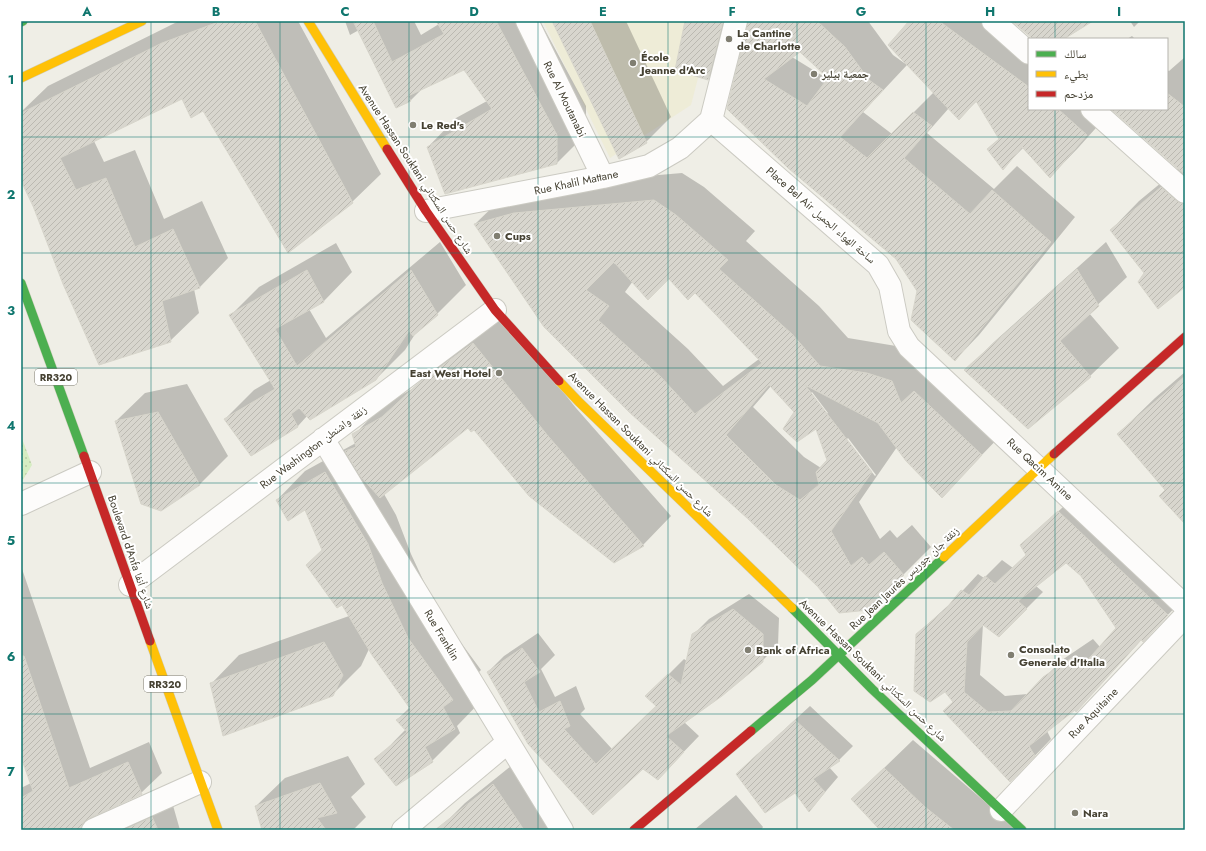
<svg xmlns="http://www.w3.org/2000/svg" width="1206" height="851" font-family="Jost,'Noto Naskh Arabic',sans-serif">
<defs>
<pattern id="grass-dots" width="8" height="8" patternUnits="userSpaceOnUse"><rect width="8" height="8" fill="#d6edc2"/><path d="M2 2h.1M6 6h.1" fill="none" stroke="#b9cca7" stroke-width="1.8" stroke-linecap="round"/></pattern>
<pattern id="building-hatch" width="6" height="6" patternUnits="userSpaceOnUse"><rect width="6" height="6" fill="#d8d6ce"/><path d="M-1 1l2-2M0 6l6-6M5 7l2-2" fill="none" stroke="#bbb9b1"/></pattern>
</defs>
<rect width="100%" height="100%" fill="#efeee6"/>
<path fill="#eeecd7" d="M543,21H713L691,105L610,158Z"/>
<path fill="url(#grass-dots)" d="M21,436L32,465L21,483Z"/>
<path fill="#0003" fill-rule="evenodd" d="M179,21H298L381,174L352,202L182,97L94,141L104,162L135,150L164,219L202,201L228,258L200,287L194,289L199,313L170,341L34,206L21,178V112L48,86Z
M345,21H414L421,35L439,24L438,21H540L586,106V134L557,163L428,147L456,118L487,101L464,69L423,88L410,101L359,30L350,35Z
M553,21H626L671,117L646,142Z
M686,21H741L732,54L708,78Z
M749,21H868L893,55L907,65L863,112L892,134L934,92L910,21H1005L1029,39V109H1167V70L1169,71L1185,57V285L1145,273L1111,230L1139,201L1179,168L1112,110L1078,148L1050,177L1023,148L1003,168L988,149L1000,138L977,101L959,118L949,108L927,133L994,189L1017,166L1075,217L979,335L955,360L918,290L897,258L728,108ZM800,51L831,81L792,57Z
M1130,21H1140L1134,27Z
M1132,36L1135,39H1127Z
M682,173L704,187L755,231L746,241L819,306L848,338L896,346L1009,427L942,496L897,447L859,502L880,539L890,530L897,538L912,525L931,547L903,575L818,587L475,224L503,197L543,185ZM614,260L619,266L612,262ZM669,278L695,291L759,359L723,386L688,349L625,292L633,281ZM771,386L795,412L816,427L828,460L821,468L804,457L753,407ZM812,392L828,413L826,414L810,394ZM848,438L876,475L875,476L846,440Z
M440,242L466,285L437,314L417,331L405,350L376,379L307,416L298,426L252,455L225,419L254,390L271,380L231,315L259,287L336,243L352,272L324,301L309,309L326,338Z
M1106,242L1127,277L1089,313L1119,348L1090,376L966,370L994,342Z
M502,316L576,408L671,516L643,545L474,428L468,427L384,494L396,515L411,554L437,610L481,670L472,679L483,699L457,726L460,733L432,761L376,760L406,729L397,720L410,707L369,649L361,666L332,695L211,684L239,655L349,616L342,604L323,550L305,509L277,500L305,471L354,444L356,442L354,435L382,406L412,389L451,353Z
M1185,372V523L1166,490L1118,434L1155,398Z
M187,384L228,456L200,484L161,510L116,421L145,393Z
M1076,495L1184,598L1143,641L1142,639L1076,711L1075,709L1047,731L1051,739L1027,764L954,702L917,634L953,601L978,574L984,578L1002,560L1013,568L1027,554L1022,545ZM1066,562L1082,575L1117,628L1100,647L1093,639L1062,660L1028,694L1005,696L980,675L983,624L999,636L1043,592L1036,586Z
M21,566L90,768L149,742L162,773L141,793L53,830H21V788L31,783L21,754Z
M749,594L779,618L778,645L762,661L684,722L699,736L673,763L643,768L593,814L488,672L504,656L538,633L555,655L541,669L555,697L576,686L585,709L580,714L612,749L657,706L663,680L684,659L687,661L693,635L709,619Z
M810,706L853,746L839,760L829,767L838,777L809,811L795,792L751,760Z
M913,740L1018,830H881L852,799Z
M348,756L365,784L351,797L366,817L353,830H263L256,806L285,778Z
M516,762L563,830H444L442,826L465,803Z
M736,795L763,827L761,830H694Z
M172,802L180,830H89Z"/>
<path fill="url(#building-hatch)" stroke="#d7d5cb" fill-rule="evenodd" d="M221,21H255L353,203L288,253L203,111L191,118L182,99L60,158L76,190L106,178L135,247L173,229L200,288L162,301L171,342L99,365L63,284L33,206L21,181V113L162,43Z
M353,21H373L392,62L444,34L436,21H496L557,135V164L445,194L427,147L492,109L464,70L408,96L411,101L396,108Z
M552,21H590L647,143L619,159Z
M685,21H723L708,80L675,70Z
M748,21H817L845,47L869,80L883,90L840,137L867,158L913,112L932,126L904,158L970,214L992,190L1051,242L955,361L911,320L917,291L896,259L788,168L727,109ZM800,52L828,78L807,106L764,79Z
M909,21H939L1029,87V109H1058L1087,135L1050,178L1022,147L1003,170L987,149L999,139L976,101L959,120L888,45Z
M1012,21H1093L1064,39H1033Z
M1167,93L1185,107V175L1111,109H1167Z
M1161,187L1177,201L1185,204V287L1158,309L1138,282L1144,273L1110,230Z
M654,200L676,215L728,260L719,269L792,334L820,366L867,373L892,381L901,403L914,391L982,455L942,498L906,461L878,423L805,385L872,472L831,531L851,566L862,557L869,565L884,552L904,575L869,610L839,613L818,587L747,518L629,412L544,327L474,224L514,213ZM614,262L648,300L669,279L688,300L695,293L762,363L695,414L661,377L598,320L609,306L586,290ZM769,385L794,412L783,429L797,442L816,429L827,460L816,472L819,485L800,500L776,485L726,435Z
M1077,269L1099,306L1060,341L1091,377L1028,429L964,370Z
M307,270L324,302L275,329L297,366L411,270L438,315L413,336L409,331L376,380L310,420L299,408L291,414L298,427L251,456L224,419L275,389L229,315Z
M473,343L548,436L644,546L614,563L529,496L474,430L471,432L468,428L380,498L360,476L345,451L356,447L352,434L382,417L421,381Z
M1185,376V524L1159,496L1165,490L1117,434Z
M158,412L200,485L161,511L141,504L115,421Z
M325,472L368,544L382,583L408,638L453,700L443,707L455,729L425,747L433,762L396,786L374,759L407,732L396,720L411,710L372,655L342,605L337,608L306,565L322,550L305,510L288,521L276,500Z
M1058,511L1168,615L1143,642L1141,640L1076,712L1075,710L1029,746L1035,756L1010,782L943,711L953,702L945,692L930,702L914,691L916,634L945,610L961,590L969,595L985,576L995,584L1026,555L1020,545ZM1066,563L1081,576L1116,628L1084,664L1076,655L1043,677L1011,711L988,712L964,692L967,642L983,625L999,637L1027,609L1018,601Z
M733,609L763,634V662L722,696L666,736L684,752L658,780L643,769L593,815L528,744L487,672L522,648L540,672L524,682L539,712L560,701L570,726L564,729L596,764L656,706L645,696L668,674L681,685L692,634Z
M324,642L343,675L333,696L223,736L210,683Z
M21,656H24L69,788L128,762L142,794L88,819L83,823L81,830H21V798L33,791L21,757Z
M795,720L840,761L813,779L825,792L809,812L795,793L765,813L736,774Z
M884,768L925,807L954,830H880L851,799Z
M320,783L337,813L317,818L326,830H262L255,806Z
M493,784L524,830H435Z
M152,817L158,830H124Z"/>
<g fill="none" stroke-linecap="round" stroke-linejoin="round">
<g stroke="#cbcac2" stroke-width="24">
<path id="street" d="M527,21L603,177
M993,21L1029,53
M1092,109L1185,192
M711,120L878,265L890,286L899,331L909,347L1185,606
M711,120L736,21
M426,211L603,177L649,166L680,148L711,120
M323,439L562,830
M21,504L90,472
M130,585L495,310
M1001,810L1185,616
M93,830L200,782
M403,830L507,743"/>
</g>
<g stroke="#cfcdbc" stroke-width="10">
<path id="fast" d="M21,22L23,21
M21,283L84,456
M792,608L872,689L1022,830
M751,731L812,680L944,557"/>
</g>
<g stroke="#cfcdbc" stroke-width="10">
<path id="slow" d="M308,21L387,149
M21,78L142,21
M559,381L579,402L792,608
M944,557L1054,454
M150,641L218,830"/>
</g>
<g stroke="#cfcdbc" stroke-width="10">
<path id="jam" d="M387,149L426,211L495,310L559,381
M1054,454L1185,337
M84,456L150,641
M634,830L751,731"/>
</g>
<use href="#street" stroke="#fdfcfb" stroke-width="22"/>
<use href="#fast" stroke="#4caf50" stroke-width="9"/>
<use href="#slow" stroke="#ffc107" stroke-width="9"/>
<use href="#jam" stroke="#c62828" stroke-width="9"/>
</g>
<path fill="none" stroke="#0f766e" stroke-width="1" stroke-opacity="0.55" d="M151,21V830M280,21V830M409,21V830M538,21V830M668,21V830M797,21V830M926,21V830M1055,21V39M1055,109V830M21,137H1185M21,253H1185M21,368H1185M21,483H1185M21,598H1185M21,714H1185"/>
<g fill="#807e71" stroke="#fff" stroke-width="1.5">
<circle cx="729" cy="39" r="4"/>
<circle cx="633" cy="63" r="4"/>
<circle cx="814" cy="74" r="4"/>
<circle cx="413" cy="125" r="4"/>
<circle cx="497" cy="236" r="4"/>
<circle cx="499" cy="373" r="4"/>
<circle cx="748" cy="650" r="4"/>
<circle cx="1011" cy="655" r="4"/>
<circle cx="1075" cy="813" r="4"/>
</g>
<g text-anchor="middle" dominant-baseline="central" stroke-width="4" stroke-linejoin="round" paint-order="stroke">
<g fill="#fff" stroke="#7d7a70" stroke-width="1">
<rect x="35" y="369" width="42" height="16" rx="3"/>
<rect x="144" y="676" width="42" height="16" rx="3"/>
</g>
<g font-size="10" font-weight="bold" fill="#454132">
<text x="56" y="377">RR320</text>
<text x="165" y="684">RR320</text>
</g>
<g font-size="11" font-weight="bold" fill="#454132" stroke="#fff" text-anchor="start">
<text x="737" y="33">La Cantine<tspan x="737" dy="13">de Charlotte</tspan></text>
<text x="641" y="57">École<tspan x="641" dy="13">Jeanne d'Arc</tspan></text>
<text x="822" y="74">جمعية بيلير</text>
<text x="421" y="125">Le Red's</text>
<text x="505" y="236">Cups</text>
<text x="491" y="373" text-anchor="end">East West Hotel</text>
<text x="1019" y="649">Consolato<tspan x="1019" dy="13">Generale d'Italia</tspan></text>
<text x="756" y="650">Bank of Africa</text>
<text x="1083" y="813">Nara</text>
</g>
<g font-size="11" fill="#454132" stroke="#fff">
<text transform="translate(565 99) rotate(64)">Rue Al Moutanabi</text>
<text transform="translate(416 169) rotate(57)">Avenue Hassan Souktani شارع حسن السكتاني</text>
<text transform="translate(576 182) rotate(-12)">Rue Khalil Mattane</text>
<text transform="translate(821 215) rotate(41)">Place Bel Air ساحة الهواء الجميل</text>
<text transform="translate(641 444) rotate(45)">Avenue Hassan Souktani شارع حسن السكتاني</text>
<text transform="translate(313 447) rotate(-37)">Rue Washington زنقة واشنطن</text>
<text transform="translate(1040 469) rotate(43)">Rue Qacim Amine</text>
<text transform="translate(131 552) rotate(71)">Boulevard d'Anfa شارع أنفا</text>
<text transform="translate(904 578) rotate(-43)">Rue Jean Jaurès زنقة جان جوريس</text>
<text transform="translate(442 635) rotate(59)">Rue Franklin</text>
<text transform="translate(873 670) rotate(44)">Avenue Hassan Souktani شارع حسن السكتاني</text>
<text transform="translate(1093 713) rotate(-46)">Rue Aquitaine</text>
</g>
</g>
<rect width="1206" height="851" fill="none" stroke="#ffffff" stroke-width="44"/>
<rect x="1028" y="38" width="140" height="72" fill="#ffffff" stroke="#b5b3ad"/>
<rect x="1036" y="51" width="20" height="6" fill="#4caf50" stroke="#b5b3ad"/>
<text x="1064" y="58" font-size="12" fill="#454132">سالك</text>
<rect x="1036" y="71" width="20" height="6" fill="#ffc107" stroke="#b5b3ad"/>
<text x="1064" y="78" font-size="12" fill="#454132">بطيء</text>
<rect x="1036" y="91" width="20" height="6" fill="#c62828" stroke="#b5b3ad"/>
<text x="1064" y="98" font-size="12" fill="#454132">مزدحم</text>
<rect x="22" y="22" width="1162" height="807" fill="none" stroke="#0f766e" stroke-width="1.5"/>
<g font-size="13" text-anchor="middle" font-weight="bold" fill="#0f766e">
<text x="87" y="16">A</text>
<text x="216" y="16">B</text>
<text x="345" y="16">C</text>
<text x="474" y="16">D</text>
<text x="603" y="16">E</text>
<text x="732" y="16">F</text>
<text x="861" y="16">G</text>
<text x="990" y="16">H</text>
<text x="1119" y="16">I</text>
<text x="11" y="84">1</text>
<text x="11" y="199">2</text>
<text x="11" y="315">3</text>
<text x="11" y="430">4</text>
<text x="11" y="545">5</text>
<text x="11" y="661">6</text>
<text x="11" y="776">7</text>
</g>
</svg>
